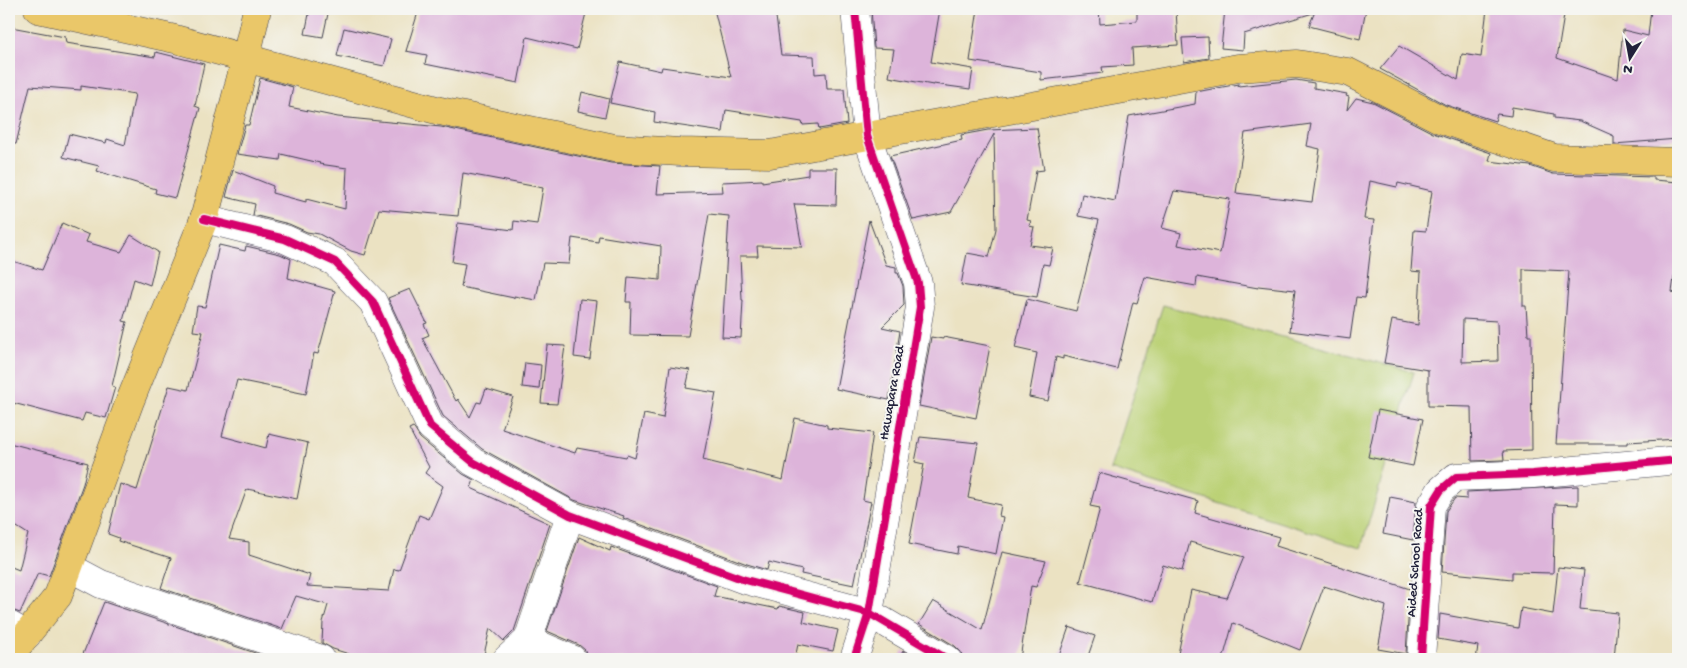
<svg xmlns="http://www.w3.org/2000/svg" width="1687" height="668" font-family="'Gochi Hand',sans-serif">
<rect width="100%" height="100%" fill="#f6f6f2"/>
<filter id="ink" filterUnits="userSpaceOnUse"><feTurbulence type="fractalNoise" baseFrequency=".02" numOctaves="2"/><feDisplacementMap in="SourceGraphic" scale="10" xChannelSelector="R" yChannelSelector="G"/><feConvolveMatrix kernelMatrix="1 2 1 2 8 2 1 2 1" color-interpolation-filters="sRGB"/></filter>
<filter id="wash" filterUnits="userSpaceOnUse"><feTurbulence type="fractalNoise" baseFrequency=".0096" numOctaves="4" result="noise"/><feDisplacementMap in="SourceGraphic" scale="20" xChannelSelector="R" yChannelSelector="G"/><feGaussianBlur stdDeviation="1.12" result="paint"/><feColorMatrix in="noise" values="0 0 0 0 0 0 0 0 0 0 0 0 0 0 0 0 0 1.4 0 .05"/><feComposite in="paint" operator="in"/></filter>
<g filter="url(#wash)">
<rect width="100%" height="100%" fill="#ebe2c2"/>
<path fill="#bbd176" stroke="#6e7a58" d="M1163,305L1414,372L1361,548L1110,469Z"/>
<g id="blocks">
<path fill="#ddb4da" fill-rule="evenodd" d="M310,9H329L323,37L305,34Z
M419,9H577L576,11L586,13L577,49L527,37L518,83L425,64L427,55L406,51Z
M714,9H775L781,55L814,56L815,74L826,73L827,89H844L847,124L819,129L818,124L803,125L802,122L726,110L723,132L654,122L655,112L610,103L620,62L661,71L662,67L731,77Z
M871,9H940L931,62L973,69L970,89L933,84V85L889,77L894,49L874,48Z
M978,9H1099L1100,24L1137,21V9H1176L1178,45L1132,48L1133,65L1102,67L1103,73L1041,80V72L970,61Z
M1225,9L1254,12L1255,9H1312L1313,13L1244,34L1243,50L1221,48Z
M1316,9H1366L1360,39L1309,26Z
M1487,9H1565L1557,58L1618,79L1623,30L1648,36L1651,9H1678V139L1614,144V136L1580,121L1554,118V114L1512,107L1511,116L1497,114L1495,121L1446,105L1380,69L1399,46L1458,80L1462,54L1481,57Z
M11,27L65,37L66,43L155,57L156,52L204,64L195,106L200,108L175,198L155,193L156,189L97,171L99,166L63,157L69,134L106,143L107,139L125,145L135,94L81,86V90L30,86L16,144H9V41Z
M344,28L391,39L384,66L337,56Z
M1208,37L1209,58L1184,62L1182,38Z
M260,78L293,87L289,107L338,117L441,127L611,163L660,166L657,194L723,192L722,182L762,180V182L808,175V168H837L836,205L794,204L802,247L757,246L758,256H740L742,300H743L741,338L722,337L729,216L709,214L688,336L630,335L631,302H626L628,277L660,280L661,246L599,236L598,242L572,238L569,264L543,263L536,300L514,296V298L461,287L465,264L452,262L458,223L513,230L514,221L537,224L543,188L463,173L458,216L379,209L365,255L351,251L319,234L307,232L289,224L253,215L255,204L226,197L233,170L273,186L272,193L306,202V199L345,209L347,168L319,164L320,163L281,154L280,160L237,154L245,125H249Z
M1296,80L1314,83V88L1347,94L1346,96L1349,97L1347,110L1356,98L1373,102L1433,133L1491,153L1489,161L1530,166L1553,174L1654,177V180L1678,182V250L1672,292L1678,294V439L1628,442V444H1556L1569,271L1523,269V306H1526L1528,335H1531L1532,450L1503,451L1504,460L1472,461L1471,407L1428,406V370L1384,363L1392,320L1418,325L1421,272L1411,271L1414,230L1426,231L1432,191L1398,183L1397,187L1370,181L1364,219L1374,220L1365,298L1356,297L1350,339L1290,331L1295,290L1258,286V288L1197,277L1196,286L1145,277L1137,303L1133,302L1117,369L1063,356V359L1056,357L1048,401L1029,397L1037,353L1015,348L1027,299L1076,311L1099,220L1078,216L1082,194L1115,201L1129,116L1195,104L1196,92L1239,84L1238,86ZM1311,124L1307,146L1320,149L1312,202L1236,193L1245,133ZM1174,191L1230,199L1220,253L1178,245L1181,233L1162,228ZM1463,319L1497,321L1498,361L1462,362Z
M582,92L609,99L605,117L578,111Z
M1037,128L1044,170L1036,171L1027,220L1031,221L1029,226L1034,227L1030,245L1053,248L1049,265L1043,264L1037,297L961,285L967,253L989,257L996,229L994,134L951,212L913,220L890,156L962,140L961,135L988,130Z
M869,220L886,265L896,267V273H898L903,286L904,305L882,327L900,331L889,400L836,389Z
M62,223L89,235L86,242L121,252L131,235L158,252L150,285L134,279L123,321L127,322L112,386L115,387L106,418L85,413L82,421L9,402V260L42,270Z
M219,245L245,251L246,246L280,254L291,259L288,278L335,291L318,354L314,353L306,394L237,380L222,436L266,448L269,434L308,443L297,499L247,489L229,539L249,542V555L310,575L307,586L389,591L394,569L399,570L419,515L429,519L443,486L425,473L429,467L409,429L413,427L420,438L463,474L474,480L471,488L550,524L514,631L504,641L490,628L483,659H351L349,654L333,649L322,643L323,622L328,605L296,596L282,629L161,588L171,558L118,541L119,538L108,534L120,484L137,490L169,386L188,390L203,332L193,331L197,306L205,307Z
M410,289L427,323L424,324L429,335L422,338L456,401L458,399L470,417L477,402L481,403L486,389L513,397L502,429L575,453L577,448L626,457L627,455L635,458L644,414L663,418L670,367L690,370L686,388L716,393L703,460L783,480L795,418L827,425V428L873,433L863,500L871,502L854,585L801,574L802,570L769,562L767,570L747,564L623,518L624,516L574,500L482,449L443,416L388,298Z
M580,299L597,301L590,359L574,357Z
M931,337L943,339V337L990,346L976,418L919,406Z
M547,345L565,346L557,404L541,403Z
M525,363L541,365L539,389L522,387Z
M1378,410L1423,419L1413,466L1368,457Z
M920,437L978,443L968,498L1001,505L999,516L1003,517L996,554L958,546L957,554L909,544L924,464L915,462Z
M9,443L88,463L83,484L49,576L38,573L20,613L9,609V566L19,570L28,534L9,522Z
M1099,473L1198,501L1195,513L1279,537L1276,546L1410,589L1406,654L1378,649L1386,606L1324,586L1300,650L1233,623L1223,659H1177L1191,590L1227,598L1244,557L1190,542L1182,571L1163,565L1152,602L1080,582L1100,508L1090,506Z
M1578,486V505L1555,504L1553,573L1512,572V579L1442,572L1446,511L1455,498L1467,499V492Z
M1390,497L1416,502L1413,540L1383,534Z
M579,537L610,551L611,547L717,586L714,596L778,609L779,606L805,612L803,622L838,630L833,651L798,644L795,659H587L585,650L579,645L547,631Z
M1002,552L1046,561L1036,587L1031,586L1020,659H963L961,652L955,646L919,624L933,601L982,630Z
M1558,567L1584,570L1580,609L1618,613L1614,659H1476L1478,646L1438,639L1440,614L1518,628L1521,608L1553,614Z
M104,602L270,658L81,659Z
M1069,627L1095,636L1087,659H1058Z
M903,651L917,659H899Z"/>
</g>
</g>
<g filter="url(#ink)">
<use href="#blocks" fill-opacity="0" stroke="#403f4f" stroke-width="1"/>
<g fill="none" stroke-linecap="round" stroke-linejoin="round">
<g stroke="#403f4f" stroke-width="29">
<path id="minor" d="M204,219L285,239L335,262L373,302L430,426L473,462L570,515L742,579L869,613L947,659
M69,567L101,584L321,659
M9,625L27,635
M528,640L572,659
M507,659L528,640L570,515
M854,659L869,613L920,307L918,283L867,136L855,9
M1421,659L1431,506L1441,490L1456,477L1533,474L1678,460"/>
</g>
<g stroke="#403f4f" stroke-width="29">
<path id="major" d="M38,9L175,39L440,111L614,148L680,152L770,154L1238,68L1297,64L1348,72L1440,119L1554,158L1678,162
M9,651L20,643L58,596L130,401L204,219L246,58L257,9"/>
</g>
<use href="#minor" stroke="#fff" stroke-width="28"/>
<use href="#major" stroke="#eac769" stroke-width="28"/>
<g stroke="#f6f6f2" stroke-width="11">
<path id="cycleway" d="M204,219L285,239L335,262L373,302L430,426L473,462L570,515L742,579L869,613L947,659
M854,659L869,613L920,307L918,283L867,136L855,9
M1421,659L1431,506L1441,490L1456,477L1533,474L1678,460"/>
</g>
<use href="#cycleway" stroke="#d6006c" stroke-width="8"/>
</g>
</g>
<g text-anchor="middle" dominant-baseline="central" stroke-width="4" stroke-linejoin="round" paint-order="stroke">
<g font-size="14" fill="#22223b" stroke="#f6f6f2">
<text transform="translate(893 393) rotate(-80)">Hawapara Road</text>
<text transform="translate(1416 563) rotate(-86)">Aided School Road</text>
</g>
</g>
<rect width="1687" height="668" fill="none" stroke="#f6f6f2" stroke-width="30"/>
<g transform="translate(1630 58) rotate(191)" stroke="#f6f6f2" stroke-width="4" paint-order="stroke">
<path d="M0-4L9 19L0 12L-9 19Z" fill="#22223b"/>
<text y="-8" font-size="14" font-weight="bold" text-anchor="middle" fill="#22223b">N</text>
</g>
</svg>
